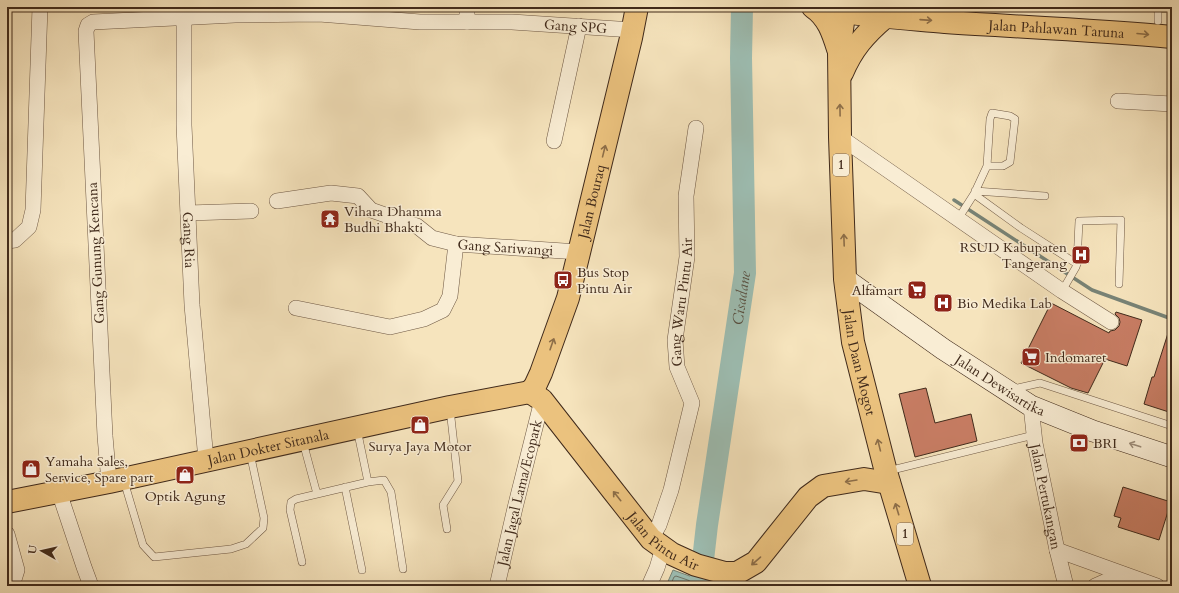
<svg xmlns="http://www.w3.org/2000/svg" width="1179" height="593" font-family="Cardo,serif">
<defs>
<pattern id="cemetery-stones" width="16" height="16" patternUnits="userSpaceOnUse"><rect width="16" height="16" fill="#c4c28c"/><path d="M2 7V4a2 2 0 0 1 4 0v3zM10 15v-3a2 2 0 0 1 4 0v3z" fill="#a19e72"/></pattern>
</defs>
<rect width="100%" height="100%" fill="#f6e4bd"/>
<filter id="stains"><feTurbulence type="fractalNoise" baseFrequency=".005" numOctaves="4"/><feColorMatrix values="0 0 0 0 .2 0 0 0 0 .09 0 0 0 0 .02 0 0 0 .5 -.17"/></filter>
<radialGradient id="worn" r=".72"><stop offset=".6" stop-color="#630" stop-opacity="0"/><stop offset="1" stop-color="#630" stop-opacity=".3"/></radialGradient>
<path fill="url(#cemetery-stones)" stroke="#827654" d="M1103,7H1165L1166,12H1158Z"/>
<path fill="#9dbeb3" stroke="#788376" d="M673,570L717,586H666Z"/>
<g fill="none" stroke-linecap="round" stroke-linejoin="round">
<path stroke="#6e7467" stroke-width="1" d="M670,586L674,577L676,576L705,586"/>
<path stroke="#788376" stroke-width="3.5" d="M954,200L1092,290L1172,319"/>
<path stroke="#9dbeb3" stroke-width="22" id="s1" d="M700,586L707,525L745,273L741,58L742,7"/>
</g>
<path fill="#c87d64" stroke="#402a1b" d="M1051,303L1109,333L1110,331L1115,330L1119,326L1120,322L1119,318L1115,314L1116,312L1142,320L1127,366L1105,359L1088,393L1071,388L1021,363Z
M1170,327H1172V413L1144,404L1152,377H1154Z
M926,388L935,423L971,414L977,441L915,457L899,394Z
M1123,487L1171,502L1159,540L1118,527L1121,518L1114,516Z"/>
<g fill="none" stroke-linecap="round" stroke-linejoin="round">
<g stroke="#6e5844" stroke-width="8">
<path id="lane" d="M1158,7V21
M975,191L1045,196
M974,194L1021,228L1077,264
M958,219L974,194L987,166L990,119L992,113L1010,116L1015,119L1010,162L1003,166H987
M1062,291L1076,267L1077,264L1079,221L1121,220L1119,284
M1013,389L1040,383L1172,426
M357,429L368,482L384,480L391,492L403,569
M303,442L317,494
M888,471L1034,435
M124,481L143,545L154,557L231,549L246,544L263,528L264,518L250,453
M345,487L362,570
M447,529L443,505L458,481L450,409
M302,562L290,510L291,502L296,499L368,482"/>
</g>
<g stroke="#6e5844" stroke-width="16">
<g id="street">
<path id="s2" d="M184,7V125L192,305L206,460"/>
<path d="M467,22V7"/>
<path d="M1118,101L1172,104"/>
<path d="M840,137L1062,291L1111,322"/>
<path d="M554,141L579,26"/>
<path id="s3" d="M277,201L331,193L358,196L371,210L417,226L432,238L456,244L579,252"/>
<path d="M188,213L251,211"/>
<path d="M7,241L15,240L29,227L33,210L40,7"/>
<path d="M296,308L390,327L424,319L443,310L450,296L456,244"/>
<path id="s4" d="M1031,406L1035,443L1057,550L1066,586"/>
<path id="s5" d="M109,482L105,436L86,31L88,25L93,22L235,15L319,14L420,22H512L633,30"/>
<path d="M59,492L84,567L91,586"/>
<path d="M7,534L17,570L12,586"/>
<path id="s6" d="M651,539L659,525L671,490L692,403L677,367L675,340L687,257L686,196L696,128"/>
<path d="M1057,550L1157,586"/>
<path id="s7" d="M497,586L515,508L542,400"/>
<path d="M649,586L657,568L663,548"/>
<path d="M1095,586L1122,574"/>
</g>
</g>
<g stroke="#402a1b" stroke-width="22">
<g id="secondary">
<path id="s8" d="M845,279L943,349L1031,406L1093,431L1172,457"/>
</g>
</g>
<g stroke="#402a1b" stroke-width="24">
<g id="primary">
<path id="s9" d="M530,392L542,400L614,492L651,539L672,554L696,565L725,573H737L756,562L808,497L823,486L864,479L889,483"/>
<path id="s10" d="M530,392L535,386L541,373L568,298L631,38L637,7"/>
<path id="s11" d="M7,502L109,482L450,407L530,392"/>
</g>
</g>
<g stroke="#402a1b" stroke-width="24">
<g id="highway">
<path d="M813,7C828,17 833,33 838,49"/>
<path id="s12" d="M838,7L842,11L845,12C878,17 912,19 945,22C1021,27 1096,30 1172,37"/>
<path id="s13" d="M848,7L843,22L839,52L840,137L845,279L853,342L886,472L920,586"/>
<path d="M842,73C852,49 865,34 885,17"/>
</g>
</g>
<use href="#lane" stroke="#f9edd4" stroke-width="7"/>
<use href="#street" stroke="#f9edd4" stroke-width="15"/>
<use href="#secondary" stroke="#f9edd4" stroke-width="21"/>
<use href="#primary" stroke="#ebc27e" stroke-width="22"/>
<use href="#highway" stroke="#ebc27e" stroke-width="22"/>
</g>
<defs><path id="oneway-shaft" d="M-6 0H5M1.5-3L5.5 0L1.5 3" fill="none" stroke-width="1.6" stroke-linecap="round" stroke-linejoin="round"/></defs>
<g stroke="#8d6e48">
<use href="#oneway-shaft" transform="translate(926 20) rotate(4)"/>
<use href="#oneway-shaft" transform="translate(1143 34) rotate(5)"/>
<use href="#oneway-shaft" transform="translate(840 110) rotate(-91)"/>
<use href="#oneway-shaft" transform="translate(604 151) rotate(-76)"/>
<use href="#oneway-shaft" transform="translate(844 240) rotate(-92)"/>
<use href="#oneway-shaft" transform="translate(552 344) rotate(-71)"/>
<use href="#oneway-shaft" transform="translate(879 445) rotate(-104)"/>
<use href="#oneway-shaft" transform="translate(851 481) rotate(171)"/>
<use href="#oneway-shaft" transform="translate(617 496) rotate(-129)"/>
<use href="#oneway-shaft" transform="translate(897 509) rotate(-107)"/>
<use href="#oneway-shaft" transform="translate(756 561) rotate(139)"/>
</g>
<use stroke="#9c8c78" href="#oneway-shaft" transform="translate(1135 445) rotate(-162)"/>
<defs>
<g id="temple-square" transform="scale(1)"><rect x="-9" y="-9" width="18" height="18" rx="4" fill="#8f2418" stroke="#f9edd4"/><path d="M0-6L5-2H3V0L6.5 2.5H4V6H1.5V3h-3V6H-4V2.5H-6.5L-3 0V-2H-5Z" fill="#fff"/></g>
<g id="hospital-square" transform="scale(1)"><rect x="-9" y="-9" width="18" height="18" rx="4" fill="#8f2418" stroke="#f9edd4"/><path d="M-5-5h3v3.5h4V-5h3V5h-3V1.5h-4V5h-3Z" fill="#fff"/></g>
<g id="bus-square" transform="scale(1)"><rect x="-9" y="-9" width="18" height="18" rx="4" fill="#8f2418" stroke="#f9edd4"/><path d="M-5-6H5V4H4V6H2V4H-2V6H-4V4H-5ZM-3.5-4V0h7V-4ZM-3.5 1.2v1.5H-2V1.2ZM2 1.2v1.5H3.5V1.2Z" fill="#fff"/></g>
<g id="supermarket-square" transform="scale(1)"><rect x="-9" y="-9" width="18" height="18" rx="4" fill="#8f2418" stroke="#f9edd4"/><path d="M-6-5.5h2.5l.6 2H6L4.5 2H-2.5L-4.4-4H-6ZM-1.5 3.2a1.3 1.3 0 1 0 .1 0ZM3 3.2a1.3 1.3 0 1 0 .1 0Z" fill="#fff"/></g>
<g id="shop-square" transform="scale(1)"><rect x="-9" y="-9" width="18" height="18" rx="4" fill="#8f2418" stroke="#f9edd4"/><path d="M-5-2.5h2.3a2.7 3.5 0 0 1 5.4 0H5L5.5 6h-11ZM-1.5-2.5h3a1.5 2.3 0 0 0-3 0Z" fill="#fff"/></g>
<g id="bank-square" transform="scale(1)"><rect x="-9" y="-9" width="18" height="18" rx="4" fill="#8f2418" stroke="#f9edd4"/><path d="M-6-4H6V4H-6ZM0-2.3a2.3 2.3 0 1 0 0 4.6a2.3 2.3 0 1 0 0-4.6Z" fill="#fff"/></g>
</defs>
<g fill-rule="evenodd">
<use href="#temple-square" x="330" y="219"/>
<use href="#hospital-square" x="1081" y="255"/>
<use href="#bus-square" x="563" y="280"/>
<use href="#supermarket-square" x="917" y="290"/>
<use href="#hospital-square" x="943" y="303"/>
<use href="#supermarket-square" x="1031" y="357"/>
<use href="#shop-square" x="420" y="425"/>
<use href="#bank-square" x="1079" y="443"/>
<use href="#shop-square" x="31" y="469"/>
<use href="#shop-square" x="185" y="475"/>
</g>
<g text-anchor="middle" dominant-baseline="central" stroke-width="3" stroke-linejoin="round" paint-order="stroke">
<g fill="#f9edd4" stroke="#786452" stroke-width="1">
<rect x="833" y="154" width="16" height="22" rx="3"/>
<rect x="897" y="523" width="16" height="22" rx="3"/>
</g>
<g font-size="13" font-weight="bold" fill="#402a1b">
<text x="841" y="165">1</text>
<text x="905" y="534">1</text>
</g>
<g font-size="14" fill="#402a1b" stroke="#f9edd4">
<text stroke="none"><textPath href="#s5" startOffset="947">Gang SPG</textPath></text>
<text stroke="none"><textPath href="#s12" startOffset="221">Jalan Pahlawan Taruna</textPath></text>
<text stroke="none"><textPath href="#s10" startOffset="201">Jalan Bouraq</textPath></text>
<text stroke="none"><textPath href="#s2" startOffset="233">Gang Ria</textPath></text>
<text stroke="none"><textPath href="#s3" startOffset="243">Gang Sariwangi</textPath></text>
<text transform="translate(96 253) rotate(-93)">Gang Gunung Kencana</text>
<text stroke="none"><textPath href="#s6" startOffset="247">Gang Waru Pintu Air</textPath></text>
<text stroke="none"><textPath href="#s13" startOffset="358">Jalan Daan Mogot</textPath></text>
<text stroke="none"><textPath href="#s8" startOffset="188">Jalan Dewisartika</textPath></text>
<text stroke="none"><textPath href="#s11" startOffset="267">Jalan Dokter Sitanala</textPath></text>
<text stroke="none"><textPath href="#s7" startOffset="96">Jalan Jagal Lama/Ecopark</textPath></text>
<text stroke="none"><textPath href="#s4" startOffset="92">Jalan Pertukangan</textPath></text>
<text stroke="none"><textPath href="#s9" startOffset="202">Jalan Pintu Air</textPath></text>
</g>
<g font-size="14" fill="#402a1b" stroke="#f9edd4" text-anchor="start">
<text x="344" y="211">Vihara Dhamma<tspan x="344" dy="16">Budhi Bhakti</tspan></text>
<text x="1067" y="247" text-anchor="end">RSUD Kabupaten<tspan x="1067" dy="16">Tangerang</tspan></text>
<text x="577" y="272">Bus Stop<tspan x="577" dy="16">Pintu Air</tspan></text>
<text x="903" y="290" text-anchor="end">Alfamart</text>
<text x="957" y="303">Bio Medika Lab</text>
<text x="1045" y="357">Indomaret</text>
<text x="1093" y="443">BRI</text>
<text x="420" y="446" text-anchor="middle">Surya Jaya Motor</text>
<text x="45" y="461">Yamaha Sales,<tspan x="45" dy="16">Service, Spare part</tspan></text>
<text x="185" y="496" text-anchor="middle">Optik Agung</text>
</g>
<g font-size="15" font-style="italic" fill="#574f41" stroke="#f9edd4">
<text stroke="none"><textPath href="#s1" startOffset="291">Cisadane</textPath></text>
</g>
</g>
<rect width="1179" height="593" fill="none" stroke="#f6e4bd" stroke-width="24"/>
<rect x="8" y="8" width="1163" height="577" fill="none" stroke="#402a1b" stroke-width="2"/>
<rect x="12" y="12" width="1155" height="569" fill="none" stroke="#402a1b"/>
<g transform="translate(42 551) rotate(278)" stroke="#f9edd4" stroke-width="3" paint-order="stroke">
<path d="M0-3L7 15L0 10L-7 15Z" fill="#402a1b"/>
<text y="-6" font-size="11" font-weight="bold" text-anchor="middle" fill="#402a1b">U</text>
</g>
<rect width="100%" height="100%" filter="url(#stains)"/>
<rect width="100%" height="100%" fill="url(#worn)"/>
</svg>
